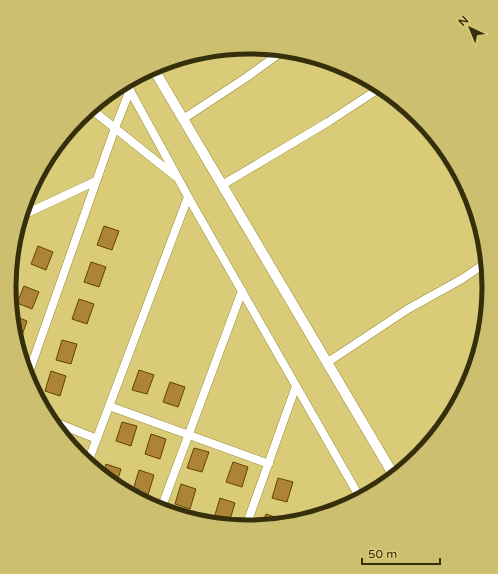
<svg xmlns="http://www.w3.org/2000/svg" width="498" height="574" font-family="'Varela Round',sans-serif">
<rect width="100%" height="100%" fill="#d9cb78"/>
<path fill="#ad8338" stroke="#624402" d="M104,226L119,231L112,250L97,245Z
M38,246L53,252L46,270L31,264Z
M91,262L106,267L99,287L84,282Z
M24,286L39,292L32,309L17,303Z
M79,299L94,304L87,324L72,319Z
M15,316L27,321L20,341Z
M62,340L77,344L71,364L56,360Z
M139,370L154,375L147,394L132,390Z
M51,371L66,376L60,396L45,391Z
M170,382L185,387L178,407L163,402Z
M122,422L137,426L131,446L116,441Z
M151,434L166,439L160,459L145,454Z
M194,448L209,452L202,472L187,468Z
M233,462L248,467L242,487L226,482Z
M106,464L121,469L117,482L103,473Z
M139,470L154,475L148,495L133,490Z
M278,478L293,482L287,502L272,498Z
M181,484L196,489L190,509L175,504Z
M220,498L235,503L229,523L214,518Z
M266,514L281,519L280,521L262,524Z"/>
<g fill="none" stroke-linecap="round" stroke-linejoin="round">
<g stroke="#998b37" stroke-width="9">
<path id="minor" d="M127,85L191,202L359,496
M91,109L175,176
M183,119L247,77L280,53
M222,185L328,122L377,90
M23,215L96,181
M328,362L408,309L462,279L484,264
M27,378L115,128L130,90
M109,406L269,464
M57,423L97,439
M88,462L188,197
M161,509L242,291
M246,526L296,386"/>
</g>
<g stroke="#998b37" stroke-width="11">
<path id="tertiary" d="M153,68L393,474"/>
</g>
<use href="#minor" stroke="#fff" stroke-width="8"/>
<use href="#tertiary" stroke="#fff" stroke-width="10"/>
</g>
<path d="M0 0H498V574H0ZM16 287a233 233 0 1 1 466 0a233 233 0 1 1-466 0Z" fill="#ccbf6f" fill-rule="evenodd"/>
<path fill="none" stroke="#352f0c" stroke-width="5" d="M16 287a233 233 0 1 1 466 0a233 233 0 1 1-466 0Z"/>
<g transform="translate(470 28) rotate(316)" stroke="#d9cb78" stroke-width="3" paint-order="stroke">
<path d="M0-3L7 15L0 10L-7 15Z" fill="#352f0c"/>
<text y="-6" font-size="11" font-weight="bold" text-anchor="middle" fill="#352f0c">N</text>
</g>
<path d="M362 558v6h78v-6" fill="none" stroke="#352f0c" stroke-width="2"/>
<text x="368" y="558" font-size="12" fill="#352f0c" stroke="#d9cb78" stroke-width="3" paint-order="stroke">50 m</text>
</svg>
